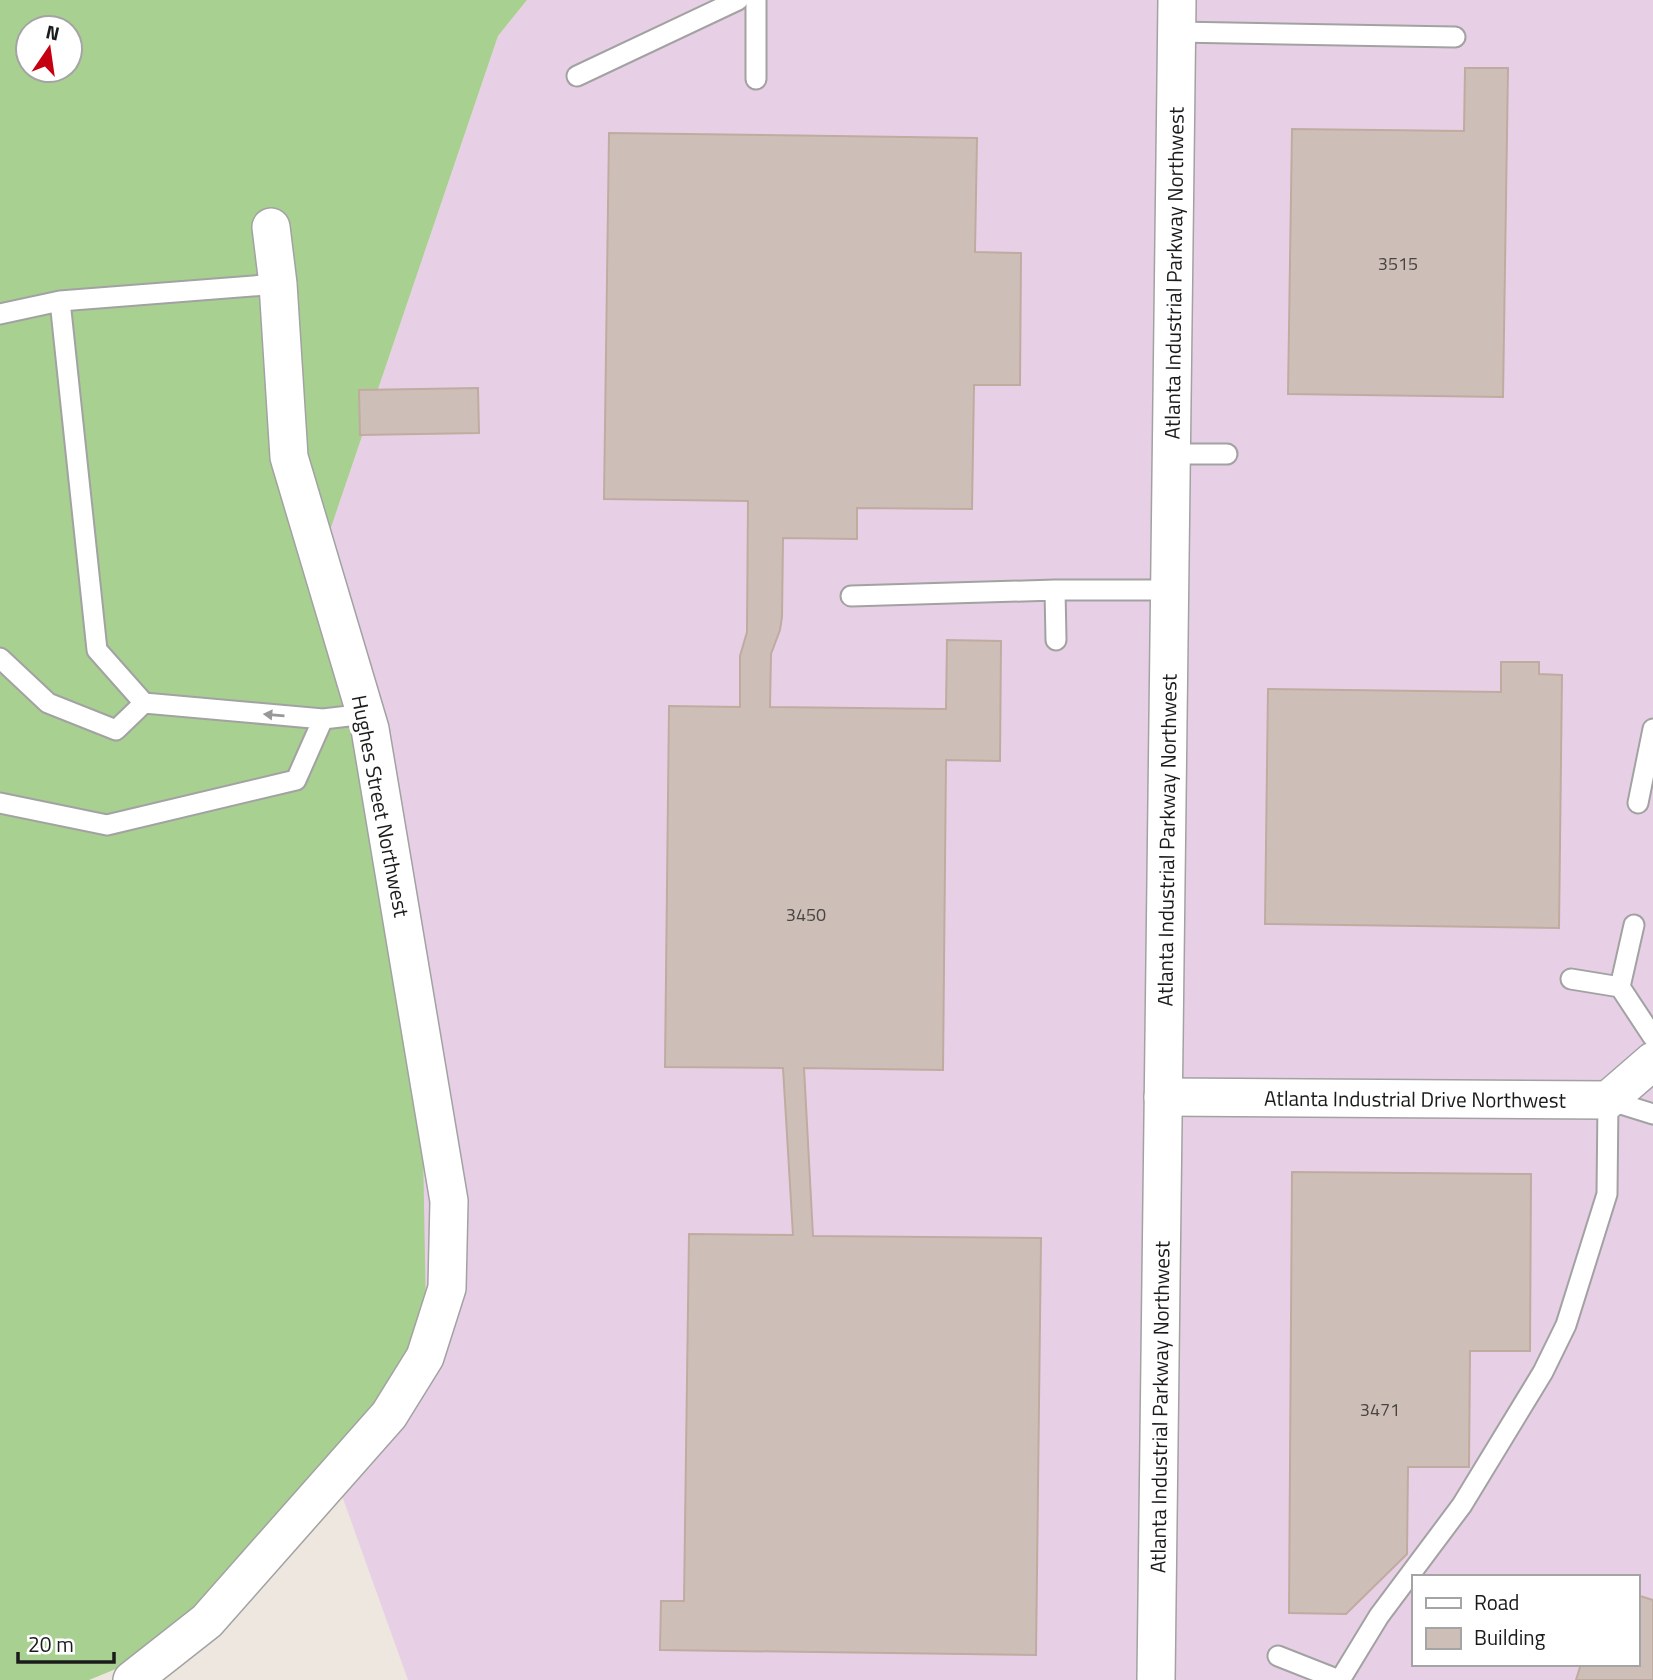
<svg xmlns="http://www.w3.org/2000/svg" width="1653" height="1680" font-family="'Titillium Web',sans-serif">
<rect width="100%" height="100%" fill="#ede7df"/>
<path fill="#e7d0e5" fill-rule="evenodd" d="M527,0H1653V1680H408L336,1479L323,551L498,36ZM1413,1577H1637V1664H1413Z"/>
<path fill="#a8d090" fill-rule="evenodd" d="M0,0H527L498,36L323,551L422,1092L426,1314L336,1479L145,1657L89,1680H0ZM28,28H70V70H28Z"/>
<path fill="#cdbfb8" stroke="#c0aba0" stroke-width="2" d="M1465,68H1508L1503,397L1288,394L1292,129L1464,131Z
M609,133L977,138L975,252L1021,253L1020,385H974L972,509L857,508V539L783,538L782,617L780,630L771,654L770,707L946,709L947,640L1001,641L1000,761L946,760L943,1070L804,1068L813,1236L1041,1238L1036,1655L660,1650L661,1601H684L689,1234L793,1235L783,1068L665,1067L669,706L740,707V656L747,632L748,501L604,499Z
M478,388L479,433L360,435L359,390Z
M1501,662H1539V674L1562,675L1559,928L1265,924L1268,689L1501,692Z
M1292,1172L1531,1174L1530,1351H1470L1469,1467H1408L1407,1554L1346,1614L1289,1613Z
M1637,1595L1653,1600V1680H1576L1581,1664H1637Z"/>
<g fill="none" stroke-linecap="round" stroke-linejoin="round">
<g stroke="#a2a2a2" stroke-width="23">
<path id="service" d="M756,0V79
M1177,32L1455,37
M577,76L738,0
M60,301L97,650L144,703
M0,314L60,301L278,284
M1171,454H1227
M1055,590L1056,640
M851,596L1055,590H1170
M0,658L48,703L116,730L144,703L323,719L366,714
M0,803L107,825L296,780L323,719
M1638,803L1653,729
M1571,979L1620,987L1653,1037
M1620,987L1634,925
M1278,1656L1339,1680
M1340,1680L1379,1616L1462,1505L1543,1372L1566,1325L1607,1194L1608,1100L1653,1114"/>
</g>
<g stroke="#a2a2a2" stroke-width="40">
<g id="minor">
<path id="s1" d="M1163,1097L1608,1100L1653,1061"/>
<path d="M132,1680L207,1621L389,1415L425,1357L447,1288L449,1201L370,729L289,457L278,284L271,227"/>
<path id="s2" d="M1156,1680L1177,0"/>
</g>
</g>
<use href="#service" stroke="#fff" stroke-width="19"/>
<use href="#minor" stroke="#fff" stroke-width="37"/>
</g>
<defs><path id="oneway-solid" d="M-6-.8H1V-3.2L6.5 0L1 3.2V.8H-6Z" transform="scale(1.75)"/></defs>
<use fill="#989898" href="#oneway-solid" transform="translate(274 715) rotate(-175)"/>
<g text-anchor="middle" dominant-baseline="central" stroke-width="7" stroke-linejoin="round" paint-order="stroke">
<g font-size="18" fill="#484442">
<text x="1398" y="263">3515</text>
<text x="806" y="914">3450</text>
<text x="1380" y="1409">3471</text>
</g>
<g font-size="21" fill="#1b1b1b" stroke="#fff">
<text stroke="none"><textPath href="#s2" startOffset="1407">Atlanta Industrial Parkway Northwest</textPath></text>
<text transform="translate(381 806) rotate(79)">Hughes Street Northwest</text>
<text stroke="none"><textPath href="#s2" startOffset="840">Atlanta Industrial Parkway Northwest</textPath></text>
<text stroke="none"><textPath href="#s1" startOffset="252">Atlanta Industrial Drive Northwest</textPath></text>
<text stroke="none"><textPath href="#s2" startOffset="273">Atlanta Industrial Parkway Northwest</textPath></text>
</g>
</g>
<rect x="1412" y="1575" width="228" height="91" fill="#ffffff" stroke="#a4a4a4" stroke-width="2"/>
<rect x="1426" y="1598" width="35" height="10" fill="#ffffff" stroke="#a4a4a4" stroke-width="2"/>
<text x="1474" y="1610" font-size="21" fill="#1b1b1b">Road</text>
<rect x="1426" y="1628" width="35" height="21" fill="#cdbfb8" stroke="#a4a4a4" stroke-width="2"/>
<text x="1474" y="1645" font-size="21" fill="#1b1b1b">Building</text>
<g transform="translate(49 49) rotate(13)"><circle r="33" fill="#ffffff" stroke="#a4a4a4" stroke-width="2"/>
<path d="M0-5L12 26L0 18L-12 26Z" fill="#c50011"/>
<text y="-10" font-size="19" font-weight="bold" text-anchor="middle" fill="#1b1b1b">N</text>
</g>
<path d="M18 1652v10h96v-10" fill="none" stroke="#1b1b1b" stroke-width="3.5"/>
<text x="28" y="1652" font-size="21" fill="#1b1b1b" stroke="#ffffff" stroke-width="5" paint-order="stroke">20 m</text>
</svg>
